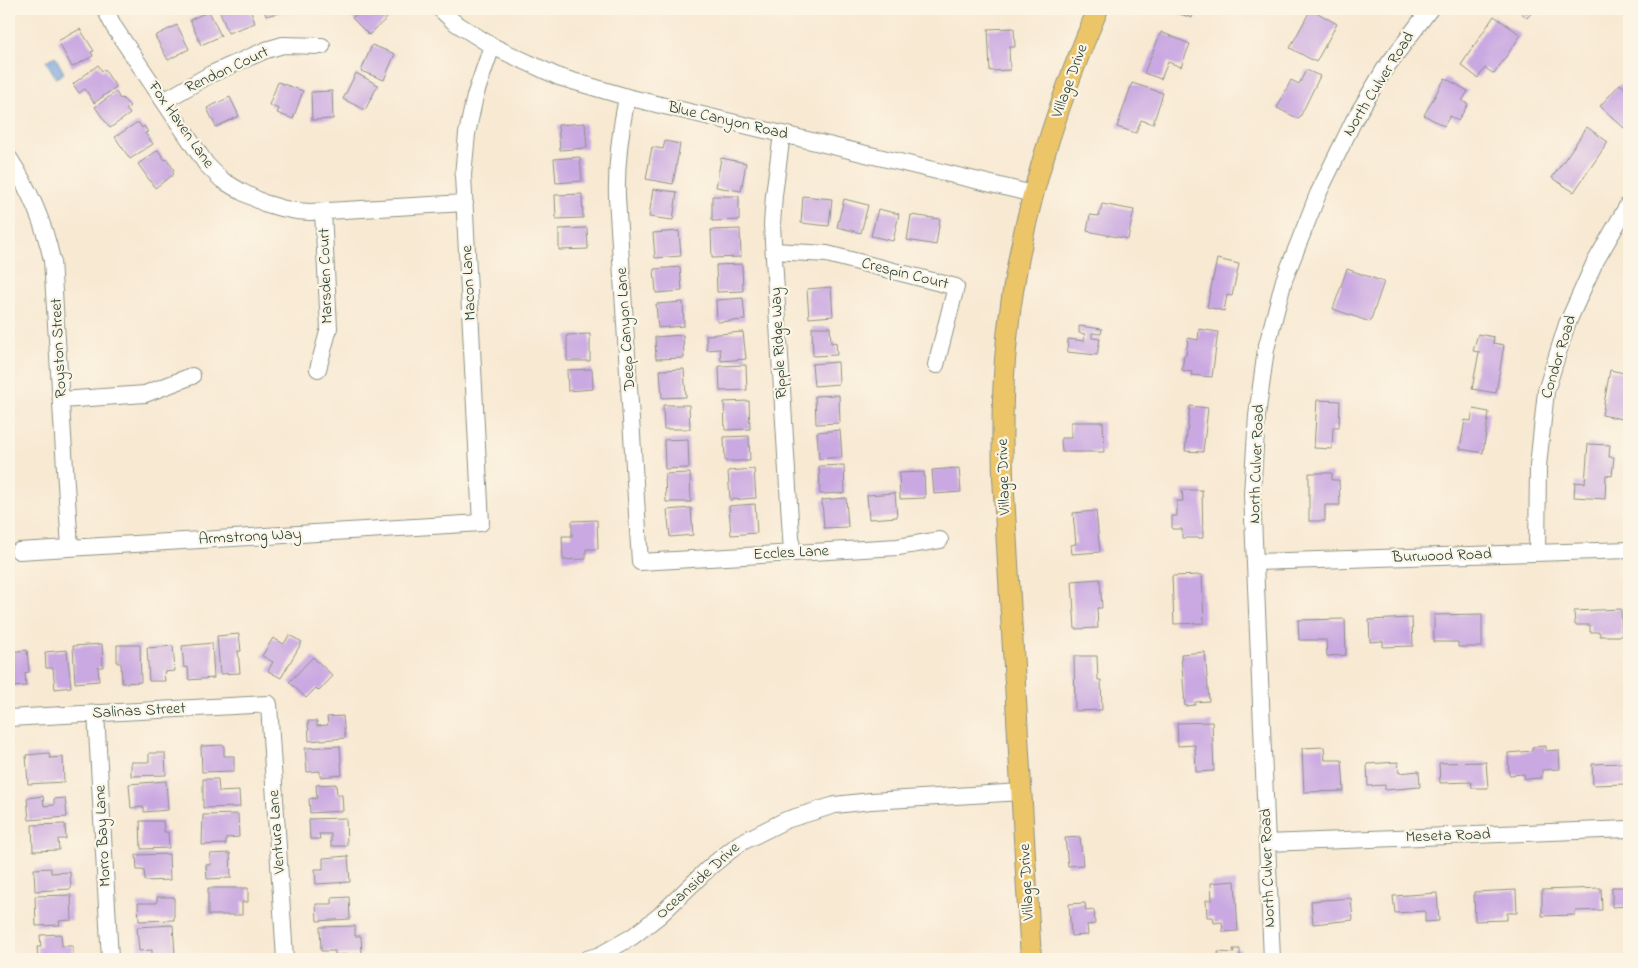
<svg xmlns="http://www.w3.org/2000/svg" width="1638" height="968" font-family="'Indie Flower',sans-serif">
<rect width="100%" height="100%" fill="#fcf5e5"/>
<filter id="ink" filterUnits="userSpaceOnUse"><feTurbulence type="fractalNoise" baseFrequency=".02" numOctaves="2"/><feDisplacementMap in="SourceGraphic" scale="10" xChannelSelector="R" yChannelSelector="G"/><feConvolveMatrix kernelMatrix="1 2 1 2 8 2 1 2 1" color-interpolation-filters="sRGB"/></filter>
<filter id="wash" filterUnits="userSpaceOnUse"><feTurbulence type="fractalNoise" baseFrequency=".0096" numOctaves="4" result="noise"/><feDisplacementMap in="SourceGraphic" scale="20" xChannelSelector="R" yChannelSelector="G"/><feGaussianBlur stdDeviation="1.12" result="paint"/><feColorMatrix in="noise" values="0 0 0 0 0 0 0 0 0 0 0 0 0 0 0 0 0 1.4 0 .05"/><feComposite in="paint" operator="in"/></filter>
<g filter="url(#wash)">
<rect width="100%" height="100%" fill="#f8e9d3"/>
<path fill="#6fa1da" stroke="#476f87" d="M55,56L64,73L56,78L46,61Z"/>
<g id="blocks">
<path fill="#caa9e2" d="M219,9H250L255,23L228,33Z
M264,9H293L266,16Z
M362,9H381L389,16L369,35L352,18Z
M1175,9H1195L1192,18L1174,12Z
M1311,9L1337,24L1316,62L1290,48Z
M1517,9H1535L1527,18Z
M209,11L221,36L201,45L190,20Z
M1494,16L1521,35L1494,74L1485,68L1478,78L1461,65Z
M177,25L189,49L168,60L155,36Z
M1014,28L1015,47H1009L1010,70L990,71L988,29Z
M80,29L94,51L91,52L93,56L72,67L58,41Z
M1161,32L1190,44L1181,67L1168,62L1161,79L1144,73Z
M372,45L395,54L384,80L361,71Z
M98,65L102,71L104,69L116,87L94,103L85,89L79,93L73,84Z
M1306,70L1320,76L1299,119L1277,108L1291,80L1299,84Z
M356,73L378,85L365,110L343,99Z
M1445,78L1468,91L1462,101L1468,104L1458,121L1450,116L1444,126L1424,115Z
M278,82L303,91L293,119L277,113L279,109L269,105Z
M1132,83L1163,93L1153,124L1141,120L1136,133L1117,127Z
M1620,84L1629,92V122L1624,128L1600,106Z
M332,91L333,119L312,120L311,92Z
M116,92L120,99L122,98L130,106L126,109L130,114L110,128L95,107Z
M230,97L239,116L216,127L207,108Z
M136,123H139L142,128L144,126L148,132L145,133L153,144L130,159L115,137Z
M585,123L587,148L560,150L558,125Z
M1587,127L1608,142L1574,192L1552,178Z
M665,141L680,144L673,184L646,179L652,147L663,149Z
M158,150L165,160L167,159L174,170L172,172L174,174L155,188L138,164Z
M580,157L582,181L556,183L554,159Z
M721,158L746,163L741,191L716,187Z
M653,189L677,192L673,220L649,217Z
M582,194L583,218L556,219L555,195Z
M712,196H739V220L712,221Z
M803,196L832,199L829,226L801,223Z
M844,199L868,205L861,233L837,227Z
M1102,204L1134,210L1128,239L1087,231L1090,215L1099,216Z
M878,209L899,214L893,241L871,236Z
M911,215L940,219L936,245L907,240Z
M587,228L588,249L559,250V229Z
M740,229L741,257L712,258L711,230Z
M679,231L681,256L655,258L653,233Z
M1217,259L1239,264L1232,296L1227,295L1224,311L1207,307Z
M742,264L743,291L717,292L716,265Z
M680,267L682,291L656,293L654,269Z
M1347,269L1384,282L1370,322L1333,309Z
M831,287L833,316L809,318L807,289Z
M743,298L745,320L717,322L716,300Z
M683,302L684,326L658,328L656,304Z
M1079,326L1102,329L1101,334L1092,333V338L1100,339L1097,355L1067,352L1068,339L1084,341L1085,334L1079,333Z
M812,327H830L831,343L836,342L837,355L813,356Z
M1199,329L1218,332L1212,377L1191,375L1192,372L1182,370L1184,355H1186L1188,338L1198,340Z
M743,332L746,359L721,361L720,349L707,350L706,335Z
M590,334V361H567V335Z
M1478,334L1494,337L1493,343L1504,345L1496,393L1472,389L1479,352L1473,351Z
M683,335L684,358L656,359L655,337Z
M838,362L839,384L814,386L812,364Z
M746,365L747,390L720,391L719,366Z
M592,369L593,389L568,391L567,370Z
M684,369L686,397L662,398L660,370Z
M1610,370L1629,374V409L1627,420L1602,415Z
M839,395L840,423L816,424L815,396Z
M1317,400L1340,401L1339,427H1333L1332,449L1314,448Z
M749,401L750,429L725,430L724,402Z
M663,405H689L690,429H664Z
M1190,406L1208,408L1203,452L1185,451Z
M1473,409L1489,412L1483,453L1460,449L1465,420L1471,421Z
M1071,422H1103L1104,452H1062L1061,438H1071Z
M840,430L842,457L819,459L817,432Z
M749,436L750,461H725L724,437Z
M688,439L689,468L665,469L664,440Z
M1588,444L1610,445L1609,457H1614L1612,476L1606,475L1605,499L1574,497L1575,482L1585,483Z
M844,465L845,493L820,494L819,466Z
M959,468L961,492L934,494L932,470Z
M754,469L756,498L730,500L728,471Z
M924,472L925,498L900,499L899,473Z
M690,473L691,502H666L665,474Z
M1309,473H1332V480H1339L1340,505H1325V521H1309Z
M1182,490H1202L1203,538H1182V529H1172V516H1177V501H1183Z
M895,493L897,517L869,519L867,495Z
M846,498L848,527L824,528L822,500Z
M755,504L757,533L731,535L729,506Z
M691,508L693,535L670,537L667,510Z
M1096,511L1100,552L1072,554L1071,545L1076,544L1073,513Z
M597,520L598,549H586V559L563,560L562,536H572V521Z
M1202,575L1204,623L1174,624L1172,576Z
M1100,579L1102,608H1097L1098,628L1075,629L1072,581Z
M1621,609L1622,636H1600V632H1590V625H1575L1574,611Z
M1482,614V647H1458V642H1434V615Z
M1412,618L1413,646L1383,647V641L1370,642L1369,620Z
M1345,619L1346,655L1327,656L1326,640H1299L1298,620Z
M239,634L241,651H238L240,673L220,674L217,636Z
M289,635L302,642L281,678L268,671L273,662L262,656L273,638L284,644Z
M212,643L214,678L189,680L188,667L184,668L182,646Z
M102,644L103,667H98L99,681L75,683L73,646Z
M117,645H140L141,682L122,683L121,663H117Z
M173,646L175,671L164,672L165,681H149L147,648Z
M27,650L29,672L25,673L26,686L9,687V652Z
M67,650L71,687L55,689L53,668H46L45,652Z
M1205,652L1209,701L1195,702V705L1185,706L1181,654Z
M1074,656H1097L1098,680H1101L1102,710L1075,711Z
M313,657L333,676L319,691L316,688L306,698L289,682Z
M343,716L345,738L309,741L308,721H317V726L328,725L327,717Z
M1212,722L1214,771L1196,772L1195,745L1178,746L1177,723Z
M224,745V756H234V771L202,772L201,746Z
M340,746L342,775L320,777V771L307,772L305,748Z
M1546,746V751L1559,750L1560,769L1542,770V778L1525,779L1524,774L1509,775L1508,753L1532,751V747Z
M1324,747L1325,760H1342L1344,791L1304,792L1302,748Z
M49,753L50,758L63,757L64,782L28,784L26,755Z
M149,753H165L166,775L131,776V762H149Z
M1398,762L1399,773L1419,771L1420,787L1385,790V785L1368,786L1367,764Z
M1486,762L1488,788H1472L1471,782L1440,783L1439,763Z
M1624,763L1625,784L1593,785L1592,764Z
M203,779H218L219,792L239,791L240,807L203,808Z
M166,781L168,810L144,812V807L131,808L129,784Z
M336,784L337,795H342L343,811L310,813L309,799L317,798L316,785Z
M43,796L44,806L54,805V799L65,798L67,817L29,820L27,798Z
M238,814L239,837L226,838V844L202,845L203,815Z
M346,818L347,846H331V834H319L320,839H310L309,819Z
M140,821H163L164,832H168L169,848L141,849Z
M65,824L66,839H58L59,850L33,851L32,825Z
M1080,837L1083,865L1068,866L1065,838Z
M230,853L231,878L207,879L206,865H211L210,854Z
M169,854L170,880L145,881L144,870H137L136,855Z
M348,856L350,882L316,884L315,869H323V858Z
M51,868V873L70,872L71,889L35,891L34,869Z
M1235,881L1238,931L1223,932L1222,922L1214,923L1213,917H1207L1206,900H1212L1211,883Z
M1612,887H1629V906L1612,907Z
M208,888H248V902H242V915H208Z
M1601,888L1602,910L1575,911V915L1542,916V890Z
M1516,890L1517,913H1507V920L1475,921L1474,892Z
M1437,893L1439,921L1425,922V911L1395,913L1393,896Z
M71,895L72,920L59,921L60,925L36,926L35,896Z
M157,897H174V920L139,921L138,903H157Z
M349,897L350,919L317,921L316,904H332V898Z
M1351,898L1353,920L1313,924L1311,901Z
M1085,903L1086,911L1094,910L1095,924L1087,925L1088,935L1071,936L1069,904Z
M173,925L175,954L152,955V950L139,951L137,927Z
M355,926V936H361L362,954L335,955V951H321L320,927Z
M61,934L62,946H73V959H38L37,947H41L40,935Z
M1233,949H1240V959H1219L1218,952L1234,953Z"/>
</g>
</g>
<g filter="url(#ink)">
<use href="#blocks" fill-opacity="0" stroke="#8c9384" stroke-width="1"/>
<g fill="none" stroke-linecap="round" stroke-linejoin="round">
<g stroke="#8c9384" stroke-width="18">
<path id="minor" d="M105,9L114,27L206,164L222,180L242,192L264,203L281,208L296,211L310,212L465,203
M440,9L454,22L492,46L559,77L627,97L1033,194
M627,97C620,132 616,162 617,197L640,562L898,547L940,540
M164,101L211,74L266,50L283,45L322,46
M782,134L774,195L772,225L792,553
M9,158C30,190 44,223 52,260L70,548
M774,251L827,254L956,287L936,365
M318,369L329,328L323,212
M62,400L145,394L192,376
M19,551L481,523L463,175L467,134L475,96L492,46
M1537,553L1538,466L1546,391L1567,324L1594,264L1629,203
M1255,562L1629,550
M96,713L110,959
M9,718L269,704L285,959
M1267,843L1629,829
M587,959L600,955L632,937L659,916L711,866L740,843L786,820L835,805L871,801L1022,792
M1272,959L1252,494L1257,416L1266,349L1284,280L1318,194L1354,120L1384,70L1430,9"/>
</g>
<g stroke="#8c9384" stroke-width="22">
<path id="major" d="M1031,959L1003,477C1002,438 1002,399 1005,360C1014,238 1050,120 1098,9"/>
</g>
<use href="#minor" stroke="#fff" stroke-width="16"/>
<use href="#major" stroke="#edc569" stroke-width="20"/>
</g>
</g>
<g text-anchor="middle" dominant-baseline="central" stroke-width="4.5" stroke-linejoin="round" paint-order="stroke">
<g font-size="16" fill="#1f3d34" stroke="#fcf5e5">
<text transform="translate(227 70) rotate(-25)">Rendon Court</text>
<text transform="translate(1070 81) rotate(-70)">Village Drive</text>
<text transform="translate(1379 84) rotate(-58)">North Culver Road</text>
<text transform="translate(728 121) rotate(13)">Blue Canyon Road</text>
<text transform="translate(181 125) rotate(55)">Fox Haven Lane</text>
<text transform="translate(905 274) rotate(14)">Crespin Court</text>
<text transform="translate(326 276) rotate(-92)">Marsden Court</text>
<text transform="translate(469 283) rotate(-93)">Macon Lane</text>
<text transform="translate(626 329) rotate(-94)">Deep Canyon Lane</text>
<text transform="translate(779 343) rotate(-93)">Ripple Ridge Way</text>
<text transform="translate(59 348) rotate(-93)">Royston Street</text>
<text transform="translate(1559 357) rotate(-73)">Condor Road</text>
<text transform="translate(1257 464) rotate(-88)">North Culver Road</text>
<text transform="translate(1004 477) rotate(-92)">Village Drive</text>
<text transform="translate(250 537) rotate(-3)">Armstrong Way</text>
<text transform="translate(791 553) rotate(-3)">Eccles Lane</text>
<text transform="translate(1442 556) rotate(-2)">Burwood Road</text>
<text transform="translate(139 711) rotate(-3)">Salinas Street</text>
<text transform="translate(277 832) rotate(-94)">Ventura Lane</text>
<text transform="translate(103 836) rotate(-93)">Morro Bay Lane</text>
<text transform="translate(1448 836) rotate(-2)">Meseta Road</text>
<text transform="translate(1268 868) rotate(-92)">North Culver Road</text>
<text transform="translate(698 881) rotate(-42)">Oceanside Drive</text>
<text transform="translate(1027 882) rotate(-93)">Village Drive</text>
</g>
</g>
<rect width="1638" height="968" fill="none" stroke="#fcf5e5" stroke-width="30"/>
</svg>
